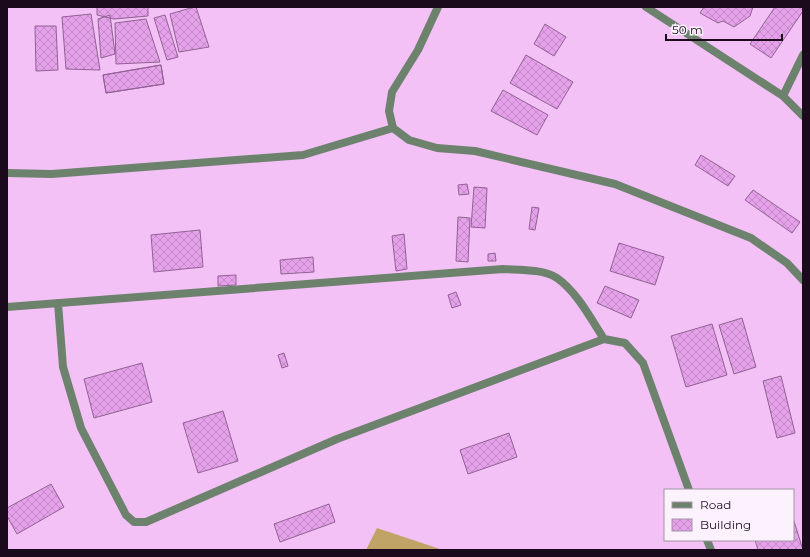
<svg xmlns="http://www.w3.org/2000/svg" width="810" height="557" font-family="Montserrat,sans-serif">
<defs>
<pattern id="building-cross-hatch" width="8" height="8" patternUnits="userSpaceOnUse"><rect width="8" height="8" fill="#e5a1e9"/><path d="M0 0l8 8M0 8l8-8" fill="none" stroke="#c489c7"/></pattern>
</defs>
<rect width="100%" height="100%" fill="#f4c1f7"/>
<path fill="#c0a366" d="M377,528L443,550H366Z"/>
<path fill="url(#building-cross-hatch)" stroke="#906293" d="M97,7H148V16L114,19L97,15Z
M194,7H196L209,47L179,52L170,14Z
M704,7H753L750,16L734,27L723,21L718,23L700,13Z
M775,7H803V11L771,58L750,44Z
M91,14L100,70L66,69L62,17Z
M110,15L115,54L101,58L98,19Z
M165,15L178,57L167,60L154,18Z
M146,19L160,62L116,64L115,23Z
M545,24L566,37L554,56L534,44Z
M35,26H56L58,70L36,71Z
M526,55L573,82L557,109L510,83Z
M161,65L164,84L106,93L103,75Z
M161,65L164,84L106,93L103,75Z
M503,90L548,115L537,135L491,111Z
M701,155L735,176L728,186L695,165Z
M467,184L469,194L459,195L458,185Z
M474,187L487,188L485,228L471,227Z
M753,190L800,222L792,233L745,200Z
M532,207L539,208L535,230L529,229Z
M458,217L470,218L468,262L456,261Z
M200,230L203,267L154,272L151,235Z
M404,234L407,269L396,271L392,236Z
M619,243L664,257L655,285L610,271Z
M495,253L496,261H488V254Z
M313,257L314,272L281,274L280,260Z
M236,275V285L218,286V276Z
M605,286L639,300L631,318L597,303Z
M456,292L461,305L452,308L448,295Z
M742,318L756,367L734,374L719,325Z
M712,324L727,375L686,387L671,336Z
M284,353L288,366L282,368L278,355Z
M142,363L152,402L94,418L84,379Z
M781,376L795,433L777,438L763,381Z
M223,411L238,461L198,473L183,423Z
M509,433L517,457L468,474L460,450Z
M51,484L64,507L17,534L7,516V508Z
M329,504L335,522L280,542L274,524Z
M793,518L803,550H758L755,540H793Z"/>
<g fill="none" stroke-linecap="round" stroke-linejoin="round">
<path stroke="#6d826c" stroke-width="8" d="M438,7L418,50L392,92L389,111L393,128L409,140L437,148L475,151L615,184L751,238L787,263L803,280
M646,7L783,96L803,116
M783,96L803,55
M7,173L52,174L303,155L393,128
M58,303L63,367L81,428L126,515L134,522H146L337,439L604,339L625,343L643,363L689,490
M7,307L503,269C519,270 544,269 557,278C577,292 591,319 604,339
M707,540L711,550"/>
</g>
<rect width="810" height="557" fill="none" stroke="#1b091c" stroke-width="16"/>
<rect x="664" y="489" width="130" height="52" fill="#fcf2fd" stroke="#a295a3"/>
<rect x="672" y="502" width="20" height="6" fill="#6d826c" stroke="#a295a3"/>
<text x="700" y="509" font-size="12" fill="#1b091c">Road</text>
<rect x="672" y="519" width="20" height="12" fill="url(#building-cross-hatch)" stroke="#a295a3"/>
<text x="700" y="529" font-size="12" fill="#1b091c">Building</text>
<path d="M666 34v6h116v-6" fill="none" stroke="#1b091c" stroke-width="2"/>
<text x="672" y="34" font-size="12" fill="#1b091c" stroke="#fcf2fd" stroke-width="3" paint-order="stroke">50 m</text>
</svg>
